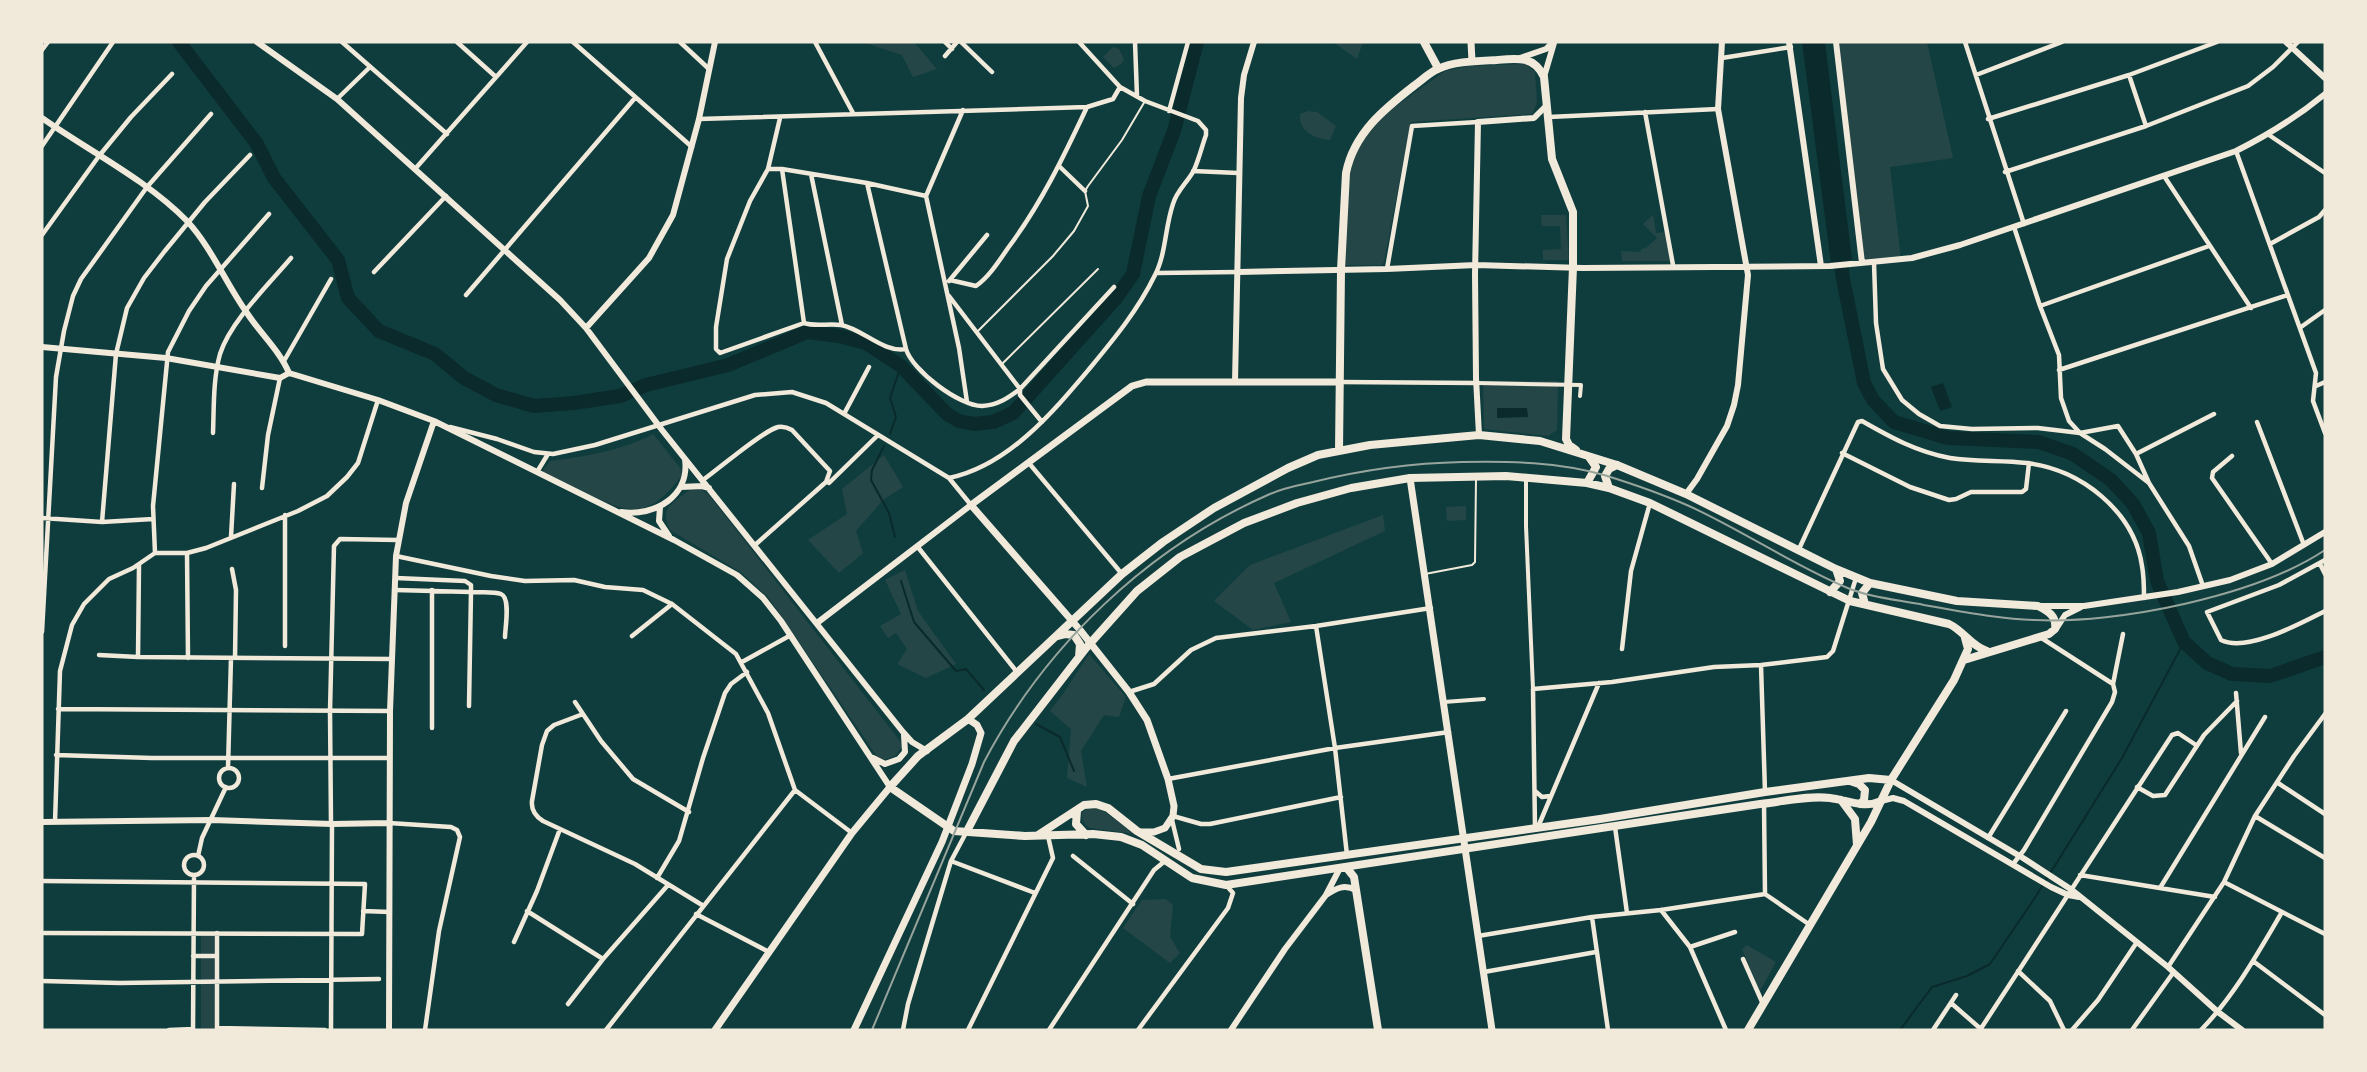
<svg xmlns="http://www.w3.org/2000/svg" width="2367" height="1072" font-family="'DejaVu Sans',sans-serif">
<rect width="100%" height="100%" fill="#0f3d3e"/>
<path fill="#244646" d="M862,42H914L937,69L913,77L902,55Z
M1333,42H1363L1357,59Z
M1838,42H1927L1953,158L1890,167L1901,258L1863,265Z
M1113,47L1119,49L1124,59L1122,63L1114,68L1103,57Z
M1525,64L1535,72L1537,103L1532,114L1411,122L1384,262L1382,265H1344L1350,169L1359,146L1372,128L1385,114L1445,71L1469,66Z
M1308,111L1317,112L1336,126L1330,140C1314,138 1299,132 1300,114Z
M1541,215H1566L1569,260H1543V250L1561,249L1560,226H1542Z
M1653,215L1656,233L1665,232L1670,261H1622L1621,251L1641,252V249L1646,248L1657,238L1643,224Z
M1483,381H1558L1557,430L1548,436L1484,429Z
M653,434L681,469V477C662,500 647,516 615,506L542,472L550,461C582,457 625,450 653,434Z
M884,455L903,487L883,500L856,531L863,553L839,573L808,540L847,514L842,489Z
M691,489H700L709,495L900,741L902,747L895,756L884,760L878,758L769,598L742,573L670,530C658,507 675,502 691,489Z
M1466,506V520L1447,521L1446,507Z
M1383,515L1385,531L1274,583L1291,622L1253,630L1214,601L1250,565Z
M905,570L918,611L956,664L926,678L897,664L907,649L896,633L888,638L880,626L901,614L885,580Z
M1089,654L1126,697L1119,717L1104,715L1081,751L1087,787L1067,778L1071,729L1050,711L1063,694Z
M1089,808H1099L1135,834L1090,828C1083,824 1082,821 1082,812Z
M1166,899L1173,905L1170,937L1180,953L1170,963L1123,928L1142,900Z
M201,934H214L215,1030H201Z
M1747,945L1776,962L1760,991L1742,949Z"/>
<path fill="#0a2a2b" d="M1802,42H1825L1852,260L1831,263Z
M1943,383L1952,407L1940,411L1931,387Z
M1497,408H1527L1528,417L1497,418Z"/>
<g fill="none" stroke-linecap="round" stroke-linejoin="round">
<path stroke="#0a2a2b" stroke-width="2" d="M890,434L896,417L890,398L901,366
M884,446L872,470L871,480L889,513L895,537
M901,581L914,622L956,671L966,669L984,690
M1036,724L1060,737L1074,771
M1900,1030L1932,987L1967,976L1990,964L2036,896L2122,758L2184,642"/>
<path stroke="#0a2a2b" stroke-width="14" d="M179,42L257,144L274,178L338,260L348,298L379,331L435,354L464,378L496,395L534,406L574,403L620,396L646,385L728,365L807,332L839,336L866,343L901,366L947,414L959,421L974,424L993,422L1013,413L1116,298L1133,274L1149,196L1174,131L1197,42
M1839,250L1843,279L1864,383L1873,400L1894,422L1948,438L2039,442L2073,454L2111,480L2133,504L2149,533L2157,581L2184,642L2207,663L2232,674L2270,676L2325,657"/>
<path stroke="#f1e9da" stroke-width="2" d="M978,331L1053,256L1074,231L1088,206L1085,191L1088,186L1122,140L1145,101
M1002,364L1098,269
M1425,574L1472,565L1475,562L1476,479"/>
<path stroke="#f1e9da" stroke-width="4" d="M1477,383L1581,385L1580,396
M1526,479V526L1533,689
M1444,702L1484,699"/>
<path stroke="#f1e9da" stroke-width="4.5" d="M342,42L447,134
M457,42L496,77
M573,42L692,147
M680,42L709,69
M815,42L853,113
M945,42L952,49
M961,42L992,72
M1135,42L1137,96
M1965,42L2024,224
M42,50L48,42
M945,56L957,42
M1722,58L1791,47
M1976,75L2062,42
M2129,75L2146,126
M337,99L370,67
M963,110L926,196L959,348L967,402
M1169,111L1188,42
M1645,112L1673,265
M1549,117L1718,109
M780,118L768,169L750,201L727,259L716,327V349L720,353L804,323C816,327 828,323 841,325C863,329 883,353 906,349C912,370 959,406 982,406C998,405 1008,398 1020,389L1114,287
M699,119L1087,107L1113,99L1120,87
M1988,119L2129,75L2217,42
M2269,135L2325,173
M42,146L113,42
M2236,151L2316,373L2313,401L2325,433
M1059,166L1085,191
M415,169L527,42
M768,169H782L867,183L926,196
M782,169L804,323
M1193,171L1238,173
M2005,172L2146,126L2248,86L2273,67L2298,42
M811,174L842,325
M2164,176L2251,308
M867,183L906,349
M2014,227L2040,306L2059,355L2061,398L2069,421L2080,433L2105,449L2149,483L2189,546L2203,586
M42,235L99,156L131,117L172,74
M2270,244L2319,217L2325,210
M1874,263L1876,323L1883,369L1902,400L1919,414L1940,426L1972,429L2038,428L2080,433L2118,426L2136,454L2149,483
M1387,269L1412,126L1478,122
M374,272L446,196
M1157,273L1238,272
M950,280L976,286C989,277 999,261 1008,248C1041,204 1064,156 1087,107
M949,281L987,235
M466,295L635,98
M949,296L1020,389V395L1042,422
M2040,306L2209,246
M2301,327L2325,310
M284,361L331,279
M2059,370L2288,295
M1340,382L1476,383
M2316,386L2325,382
M844,414L869,367
M2257,422L2304,545
M450,427L497,439L534,452L553,454L595,445L755,395L792,392L826,403L949,478L971,505
M213,433C214,407 213,379 220,354C230,322 269,284 291,258
M1842,453L1910,487L1949,500L1956,499L1971,492H2022L2026,489L2029,463
M2136,454L2214,414
M2232,456L2213,472L2212,478L2272,564
M1028,462L1122,574
M537,472L548,454
M949,478C1008,466 1053,412 1090,368C1114,339 1138,310 1155,275C1166,254 1165,227 1173,204C1177,190 1188,182 1194,170C1199,159 1202,146 1206,135V130L1198,121L1145,101L1120,87L1079,42
M703,480C720,468 761,432 778,427C784,426 787,427 792,430L830,471L826,482L755,545
M829,483L878,435
M262,488L268,435L280,378
M42,518L102,522L153,519
M102,522L116,354L127,308L144,278L164,252L205,202L250,155
M231,537L234,484
M917,546L1017,672
M1799,549L1858,422L1862,421C1890,437 1917,452 1950,458C1975,462 2001,460 2027,463C2080,469 2134,511 2142,566C2144,576 2144,587 2144,598
M155,553L153,506L168,352L189,311L206,286L269,214
M187,553L188,658
M396,556L491,576L525,581L574,580L605,587L643,590L672,604L736,654L768,713L795,790L852,833
M2325,560L2279,585L2207,612L2221,640C2247,653 2301,623 2325,611
M2320,564L2325,574
M232,569L236,590L235,658
M395,590L471,592V585L465,581L396,578
M1316,626L1335,748L1347,855
M42,632L56,377L64,331L73,296L81,279L147,187L211,114
M632,636L672,604
M2040,637L2113,684
M285,646V515
M1622,649L1631,571L1650,503
M99,655L138,657L392,659
M138,657L139,565
M742,662L791,635
M1761,665L1765,792
M1129,692L1154,684L1191,650L1216,638L1316,626L1431,608
M2236,693L2241,753
M575,702L601,741L633,779L689,812
M469,706L471,592C480,593 493,591 501,594C511,598 505,628 505,637
M58,709L390,711
M583,714L554,725L547,731L542,745L532,801C531,810 535,816 543,821L635,864L702,905
M432,728V590
M56,755L152,758H390
M228,768L231,658
M219 778a10 10 0 1 1 20 0a10 10 0 1 1-20 0Z
M1168,779L1335,748L1449,732
M2278,783L2325,814
M2137,787L2153,796L2165,795L2204,735L2237,701
M1535,791L1542,797L1550,796
M1764,804L1765,894
M1173,816L1201,824H1210L1341,797
M2255,816L2325,858
M1172,820L1179,849
M55,822L60,671L72,625L84,604L109,579L133,568L155,553H187L206,548L298,511L327,496L347,477L358,463L378,400
M389,823L451,827L457,830L460,837L439,931L425,1030
M331,824L330,711L334,546L340,539L398,540
M1538,827L1599,683
M1615,827L1627,913
M1535,828L1533,689L1612,682L1714,667L1761,665L1827,657L1833,651L1856,578
M1988,838L2066,711
M184 865a10 10 0 1 1 20 0a10 10 0 1 1-20 0Z
M198,856L202,838L226,787
M1073,856L1133,904
M951,861L1035,893
M2013,864L2024,850L2112,702L2115,692L2113,684L2123,634
M2080,875L2215,897
M657,878L679,841L703,758L725,693L731,684L747,672
M42,881L365,884L362,934L42,933
M2224,882L2325,934
M2160,888L2265,717
M1661,910L1690,947L1726,1030
M363,911L390,912
M527,911L603,959
M696,914L769,952
M1592,917L1608,1030
M1478,936L1592,917L1661,910L1765,894L1810,925
M514,942L537,891L560,829
M1690,947L1735,932
M193,956H217
M1743,959L1763,1004
M2253,961L2325,1015
M2168,967L2224,882L2255,816L2294,756L2325,714
M2018,971L2050,1001L2064,1030
M1484,972L1596,952
M42,981L120,983L379,979
M1951,1003L1982,1030
M568,1004L603,959L668,885
M217,1028L325,1030
M217,1029V933
M169,1030L193,1029
M193,1030L194,875
M331,1030L332,824
M606,1030L795,790
M903,1030L908,1004L951,861L967,831
M968,1030L1053,858L1048,836
M1049,1030L1154,870L1165,861
M1138,1030L1228,908L1233,893L1226,885
M1933,1030L1956,995
M1980,1030L2172,735L2178,733L2196,745
M2072,1030L2098,1000L2137,942
M2132,1030L2173,973
M2201,1030C2234,996 2258,953 2282,912"/>
<path stroke="#f1e9da" stroke-width="6" d="M257,42L337,99L560,300L586,328L662,430L903,732L912,742L927,751
M1789,42L1821,266
M1836,42L1862,263
M2286,42L2325,78
M1520,58L1546,49L1553,42
M1544,77L1554,43
M42,118C89,151 147,180 187,221C212,248 226,284 247,313C260,333 280,351 289,373
M1239,272L1387,269L1476,265L1583,268L1830,266L1912,258L1960,245L2236,151C2268,135 2297,117 2325,94
M586,328L649,258L673,215L699,119L715,42
M42,347L166,358L280,378L289,373
M289,373L378,400L434,421L674,540L737,575L763,598L781,621L890,787
M1235,382L1241,98L1244,75L1254,42
M1479,435L1476,378L1475,274L1478,122L1534,118L1547,105
M681,487L702,486L709,488
M1686,494L1697,479L1727,426L1734,405L1738,385L1748,275L1718,109L1722,42
M660,507L659,521L669,536
M621,512C655,517 690,496 685,459
M2038,606H2084L2178,592L2230,580L2272,564L2325,532
M817,623L971,505
M2056,629L2065,615L2081,607
M873,758L885,764L899,759L905,752L904,735
M1891,780L2023,858L2072,890L2168,967L2218,1012L2242,1030
M1881,801L1893,798L1904,801L2051,887L2068,895L2079,897
M42,822L212,820L332,824L389,823
M1326,895C1337,888 1344,884 1356,890
M389,1030L390,711L396,556L406,503L434,421
M1231,1030L1285,949L1326,895L1340,868"/>
<path stroke="#f1e9da" stroke-width="7" d="M1471,42L1472,61
M1410,478L1492,1030
M1140,832H1154L1165,828L1173,816L1174,806L1168,779L1147,720L1129,692L1080,630L971,505L1132,386L1146,382H1340
M715,1030L852,833L890,787
M854,1030L942,842L972,764L981,733L977,725L968,719"/>
<path stroke="#f1e9da" stroke-width="8" d="M1424,42L1438,68
M1339,451L1341,270L1346,173C1354,133 1384,109 1415,85C1422,80 1430,72 1438,69C1454,61 1479,61 1497,60C1518,58 1534,56 1544,77L1552,159L1573,212V267L1566,439L1569,445L1576,450
M1587,483L1596,467L1589,457
M1609,488L1605,476L1609,469L1617,465
M1830,592L1840,581L1836,569
M1865,604L1862,593L1870,583
M1057,636L1065,634L1074,635L1080,644L1079,657
M1850,781L1859,784L1865,790L1864,800L1860,804
M1841,800L1855,819L1857,845
M1881,801C1864,809 1847,800 1830,798C1808,795 1782,802 1760,804L1226,885L1192,878L1142,845L1121,837L1093,834L1025,836L954,831L890,787L918,756L968,719L1122,574L1163,542L1214,508L1288,468L1318,455L1370,445L1479,435L1540,441L1617,465L1686,494L1836,569L1870,583L1957,601L2038,606C2048,611 2057,616 2055,629L2049,634L1964,660
M1077,811L1076,824L1086,835
M967,831L1014,741L1086,648L1137,591L1180,557L1244,523L1297,503L1351,488L1410,478L1506,476L1587,483L1609,488L1650,503L1850,601L1949,624C1964,631 1971,646 1987,651
M1038,835L1084,805L1096,804L1108,808L1137,831L1201,869L1226,872L1600,819L1765,792L1869,778L1891,780
M1346,867L1354,877L1378,1030
M1748,1030L1871,822L1891,780L1954,680L1968,649L1965,638"/>
<path stroke="#97a49c" stroke-width="2" d="M872,1030L984,762C1045,646 1148,547 1270,494C1283,488 1299,485 1313,482C1362,470 1412,463 1462,462C1510,461 1558,462 1604,475C1633,484 1662,494 1689,506C1744,531 1794,566 1850,589C1873,598 1899,600 1924,605C1960,611 1998,619 2035,620C2118,624 2256,596 2325,550"/>
</g>
<rect width="2367" height="1072" fill="none" stroke="#f1e9da" stroke-width="87"/>
</svg>
